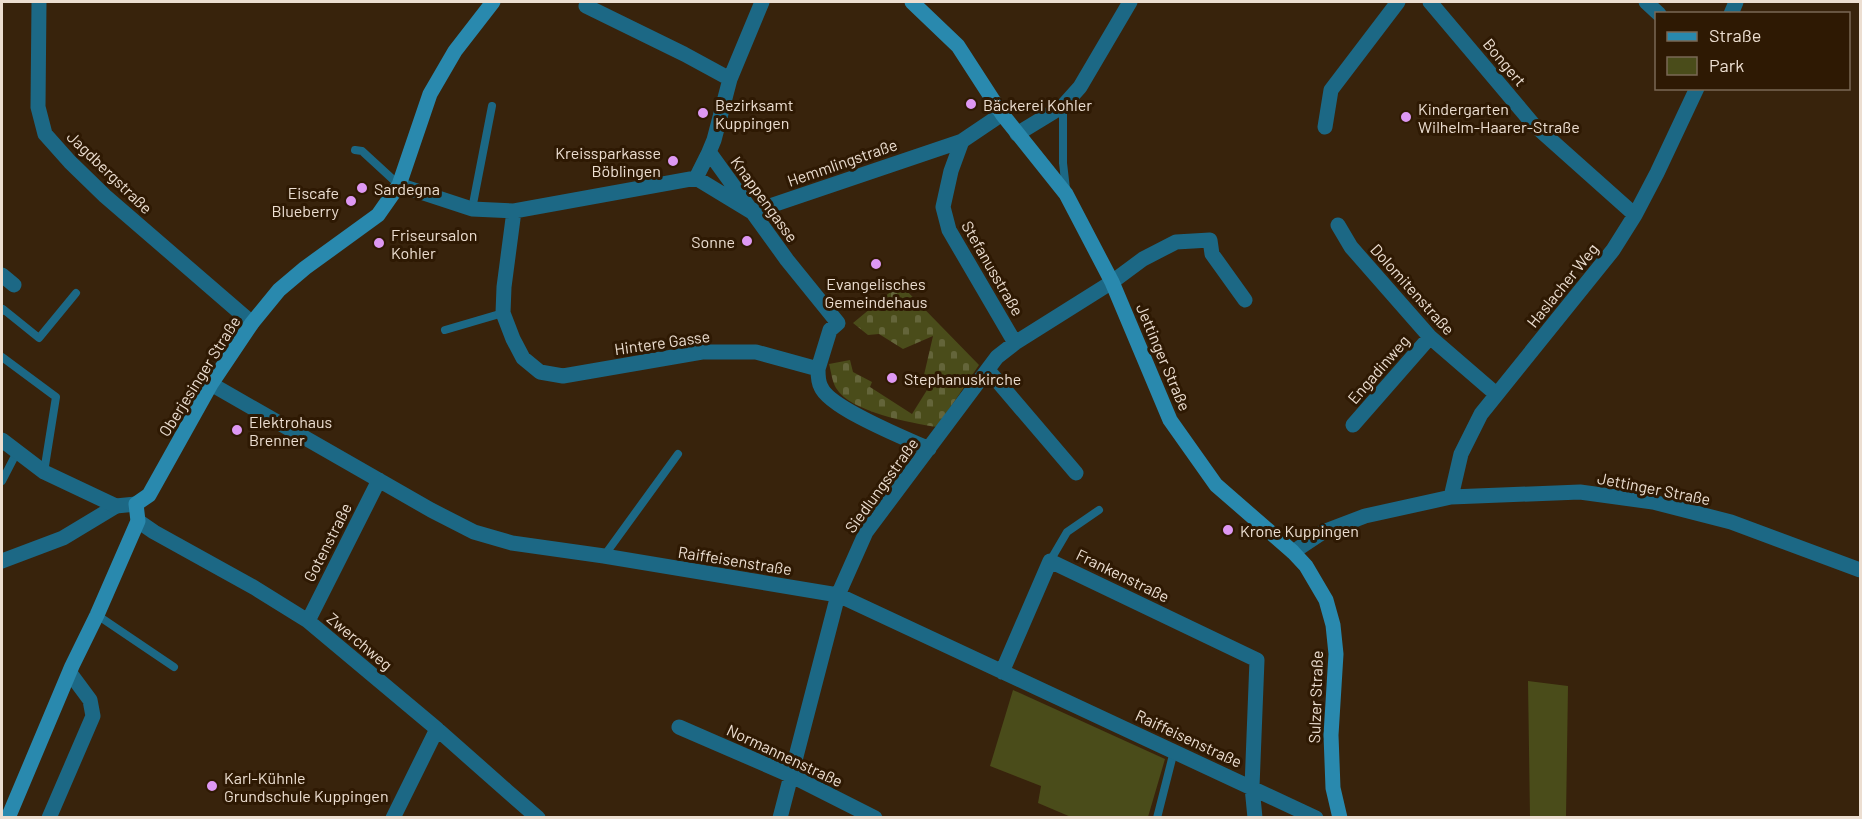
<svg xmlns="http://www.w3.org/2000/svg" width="1862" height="819" font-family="Barlow,sans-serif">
<defs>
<pattern id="cemetery-stones" width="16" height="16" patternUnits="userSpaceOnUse" patternTransform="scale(1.5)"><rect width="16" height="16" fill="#4a4c1a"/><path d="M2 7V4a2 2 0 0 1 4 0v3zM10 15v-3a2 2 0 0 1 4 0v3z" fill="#64653a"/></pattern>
</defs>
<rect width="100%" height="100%" fill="#38230c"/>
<path fill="url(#cemetery-stones)" d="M900,284L979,365L937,427C911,423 850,412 836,388C832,381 831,371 829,364L850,360L853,372L872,382L870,387L912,414L932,382L924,375L933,336L903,349L879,334L868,335L853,323Z"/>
<path fill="#4a4c1a" d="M1528,681L1568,686L1566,817H1530Z
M1013,690L1165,759L1148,817H1071L1038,803L1041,786L990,766Z"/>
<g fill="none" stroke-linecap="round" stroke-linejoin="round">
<path stroke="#1c6885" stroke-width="8" d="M1063,106V163L1066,189
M355,150L362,151L399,185
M472,209L492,106
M2,311L3,309L39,338L76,293
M445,330L503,313
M2,357L56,397L44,472
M2,481L17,452
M604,556L678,454
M1050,561L1067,532L1099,510
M97,615L174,667
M1157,818L1174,751"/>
<path stroke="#1c6885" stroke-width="15" d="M39,2L38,107L45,134L70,162L105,196L252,323
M762,2L730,79L714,140L709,152L787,260L838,323L830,330L818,369
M1430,2L1533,124L1635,215
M1646,2L1659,14
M586,6L684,54L730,79
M1731,14L1736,2
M1325,127L1331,90L1398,2
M1017,134L1063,106L1080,87L1130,2
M962,141L951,171L943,207L949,230L1015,343
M696,178L709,152
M399,185L472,209L514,211L696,178L752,212L962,141L1002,114
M514,211L504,287L503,313L513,339L523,358L540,372L563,376L702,352H756L818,369C818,374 818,382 821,387C829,408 907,439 929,449
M1338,225L1351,247L1430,337L1496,394
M2,275L14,285
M988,370L1076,473
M211,384L431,510L474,532L512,543L604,556L838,595L1316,818
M1353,425L1430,337
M1451,497L1461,454L1481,414L1613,250L1635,215L1657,173L1697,88
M138,521L154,532L255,588L308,621L437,729L507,791L538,818
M1293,552L1323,532L1365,516L1451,497L1580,492L1653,502L1731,522L1860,570
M2,561L63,538L116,506
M308,621L379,480
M1002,672L1050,561L1257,660L1252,787L1255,818
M679,727L792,776L875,818
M49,818L93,716L90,700L70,673
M393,818L437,729
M780,818L838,595L866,532L997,357L1015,343L1112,282L1143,259L1176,242L1210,240L1212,254L1245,300"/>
<path stroke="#1c6885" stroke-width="15" d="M2,440L44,472L116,506L136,504"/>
<path stroke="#2989ae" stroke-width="15" d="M912,2L958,46L1002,114L1066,194L1112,282L1170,420L1216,485L1293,552L1306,566L1326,600L1333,625L1336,654L1331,735L1333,788L1340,818
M8,818L72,666L97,615L138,521L136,504L149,495L211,384L252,323L279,290L305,268L378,215L399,185L430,94L455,51L493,2"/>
</g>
<g fill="#de98f3" stroke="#2e1903" stroke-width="2">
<circle cx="971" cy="104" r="6"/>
<circle cx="703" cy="113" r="6"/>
<circle cx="1406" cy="117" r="6"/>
<circle cx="673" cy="161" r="6"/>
<circle cx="362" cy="188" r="6"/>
<circle cx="351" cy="201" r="6"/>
<circle cx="747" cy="241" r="6"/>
<circle cx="379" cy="243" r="6"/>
<circle cx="876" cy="264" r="6"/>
<circle cx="892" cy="378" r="6"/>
<circle cx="237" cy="430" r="6"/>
<circle cx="1228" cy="530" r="6"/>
<circle cx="212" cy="786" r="6"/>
</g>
<g text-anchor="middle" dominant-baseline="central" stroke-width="6" stroke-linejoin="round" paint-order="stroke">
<g font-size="16" fill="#ecded1" stroke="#2e1903">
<text transform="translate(1505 62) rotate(50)">Bongert</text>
<text transform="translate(842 162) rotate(-19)">Hemmlingstraße</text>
<text transform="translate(110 172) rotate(44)">Jagdbergstraße</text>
<text transform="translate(765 199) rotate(54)">Knappengasse</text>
<text transform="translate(993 268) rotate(60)">Stefanusstraße</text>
<text transform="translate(1562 285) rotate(-51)">Haslacher Weg</text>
<text transform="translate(1413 289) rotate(48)">Dolomitenstraße</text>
<text transform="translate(662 342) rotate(-8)">Hintere Gasse</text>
<text transform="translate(1164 357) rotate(67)">Jettinger Straße</text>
<text transform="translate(1378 369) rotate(-49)">Engadinweg</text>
<text transform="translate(199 376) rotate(-58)">Oberjesinger Straße</text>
<text transform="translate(881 485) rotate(-54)">Siedlungsstraße</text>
<text transform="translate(1654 488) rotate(11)">Jettinger Straße</text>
<text transform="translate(327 542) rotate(-63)">Gotenstraße</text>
<text transform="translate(735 560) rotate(9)">Raiffeisenstraße</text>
<text transform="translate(1123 575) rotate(26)">Frankenstraße</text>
<text transform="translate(360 641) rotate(40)">Zwerchweg</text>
<text transform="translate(1315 697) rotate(-88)">Sulzer Straße</text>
<text transform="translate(1189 738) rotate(25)">Raiffeisenstraße</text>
<text transform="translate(785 755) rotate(25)">Normannenstraße</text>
</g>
<g font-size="16" fill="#ecded1" stroke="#2e1903" text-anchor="start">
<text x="715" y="104">Bezirksamt<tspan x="715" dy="18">Kuppingen</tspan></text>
<text x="983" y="104">Bäckerei Kohler</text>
<text x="1418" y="108">Kindergarten<tspan x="1418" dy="18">Wilhelm-Haarer-Straße</tspan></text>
<text x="661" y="152" text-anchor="end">Kreissparkasse<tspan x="661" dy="18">Böblingen</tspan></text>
<text x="374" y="188">Sardegna</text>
<text x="339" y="192" text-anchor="end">Eiscafe<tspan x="339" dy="18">Blueberry</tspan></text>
<text x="391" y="234">Friseursalon<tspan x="391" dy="18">Kohler</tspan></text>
<text x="735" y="241" text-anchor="end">Sonne</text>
<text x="876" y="283" text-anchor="middle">Evangelisches<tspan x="876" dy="18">Gemeindehaus</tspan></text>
<text x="904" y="378">Stephanuskirche</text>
<text x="249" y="421">Elektrohaus<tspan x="249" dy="18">Brenner</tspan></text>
<text x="1240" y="530">Krone Kuppingen</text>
<text x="224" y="777">Karl-Kühnle<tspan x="224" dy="18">Grundschule Kuppingen</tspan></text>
</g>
</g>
<rect width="1862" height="819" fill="none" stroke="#ecded1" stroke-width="6"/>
<rect x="1655" y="12" width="195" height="78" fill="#2e1903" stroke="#7a6855" stroke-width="1.5"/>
<rect x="1667" y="32" width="30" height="9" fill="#2989ae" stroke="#7a6855" stroke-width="1.5"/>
<text x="1709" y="42" font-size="18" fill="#ecded1">Straße</text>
<rect x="1667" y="57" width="30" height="18" fill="#4a4c1a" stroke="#7a6855" stroke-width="1.5"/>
<text x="1709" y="72" font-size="18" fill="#ecded1">Park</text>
</svg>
